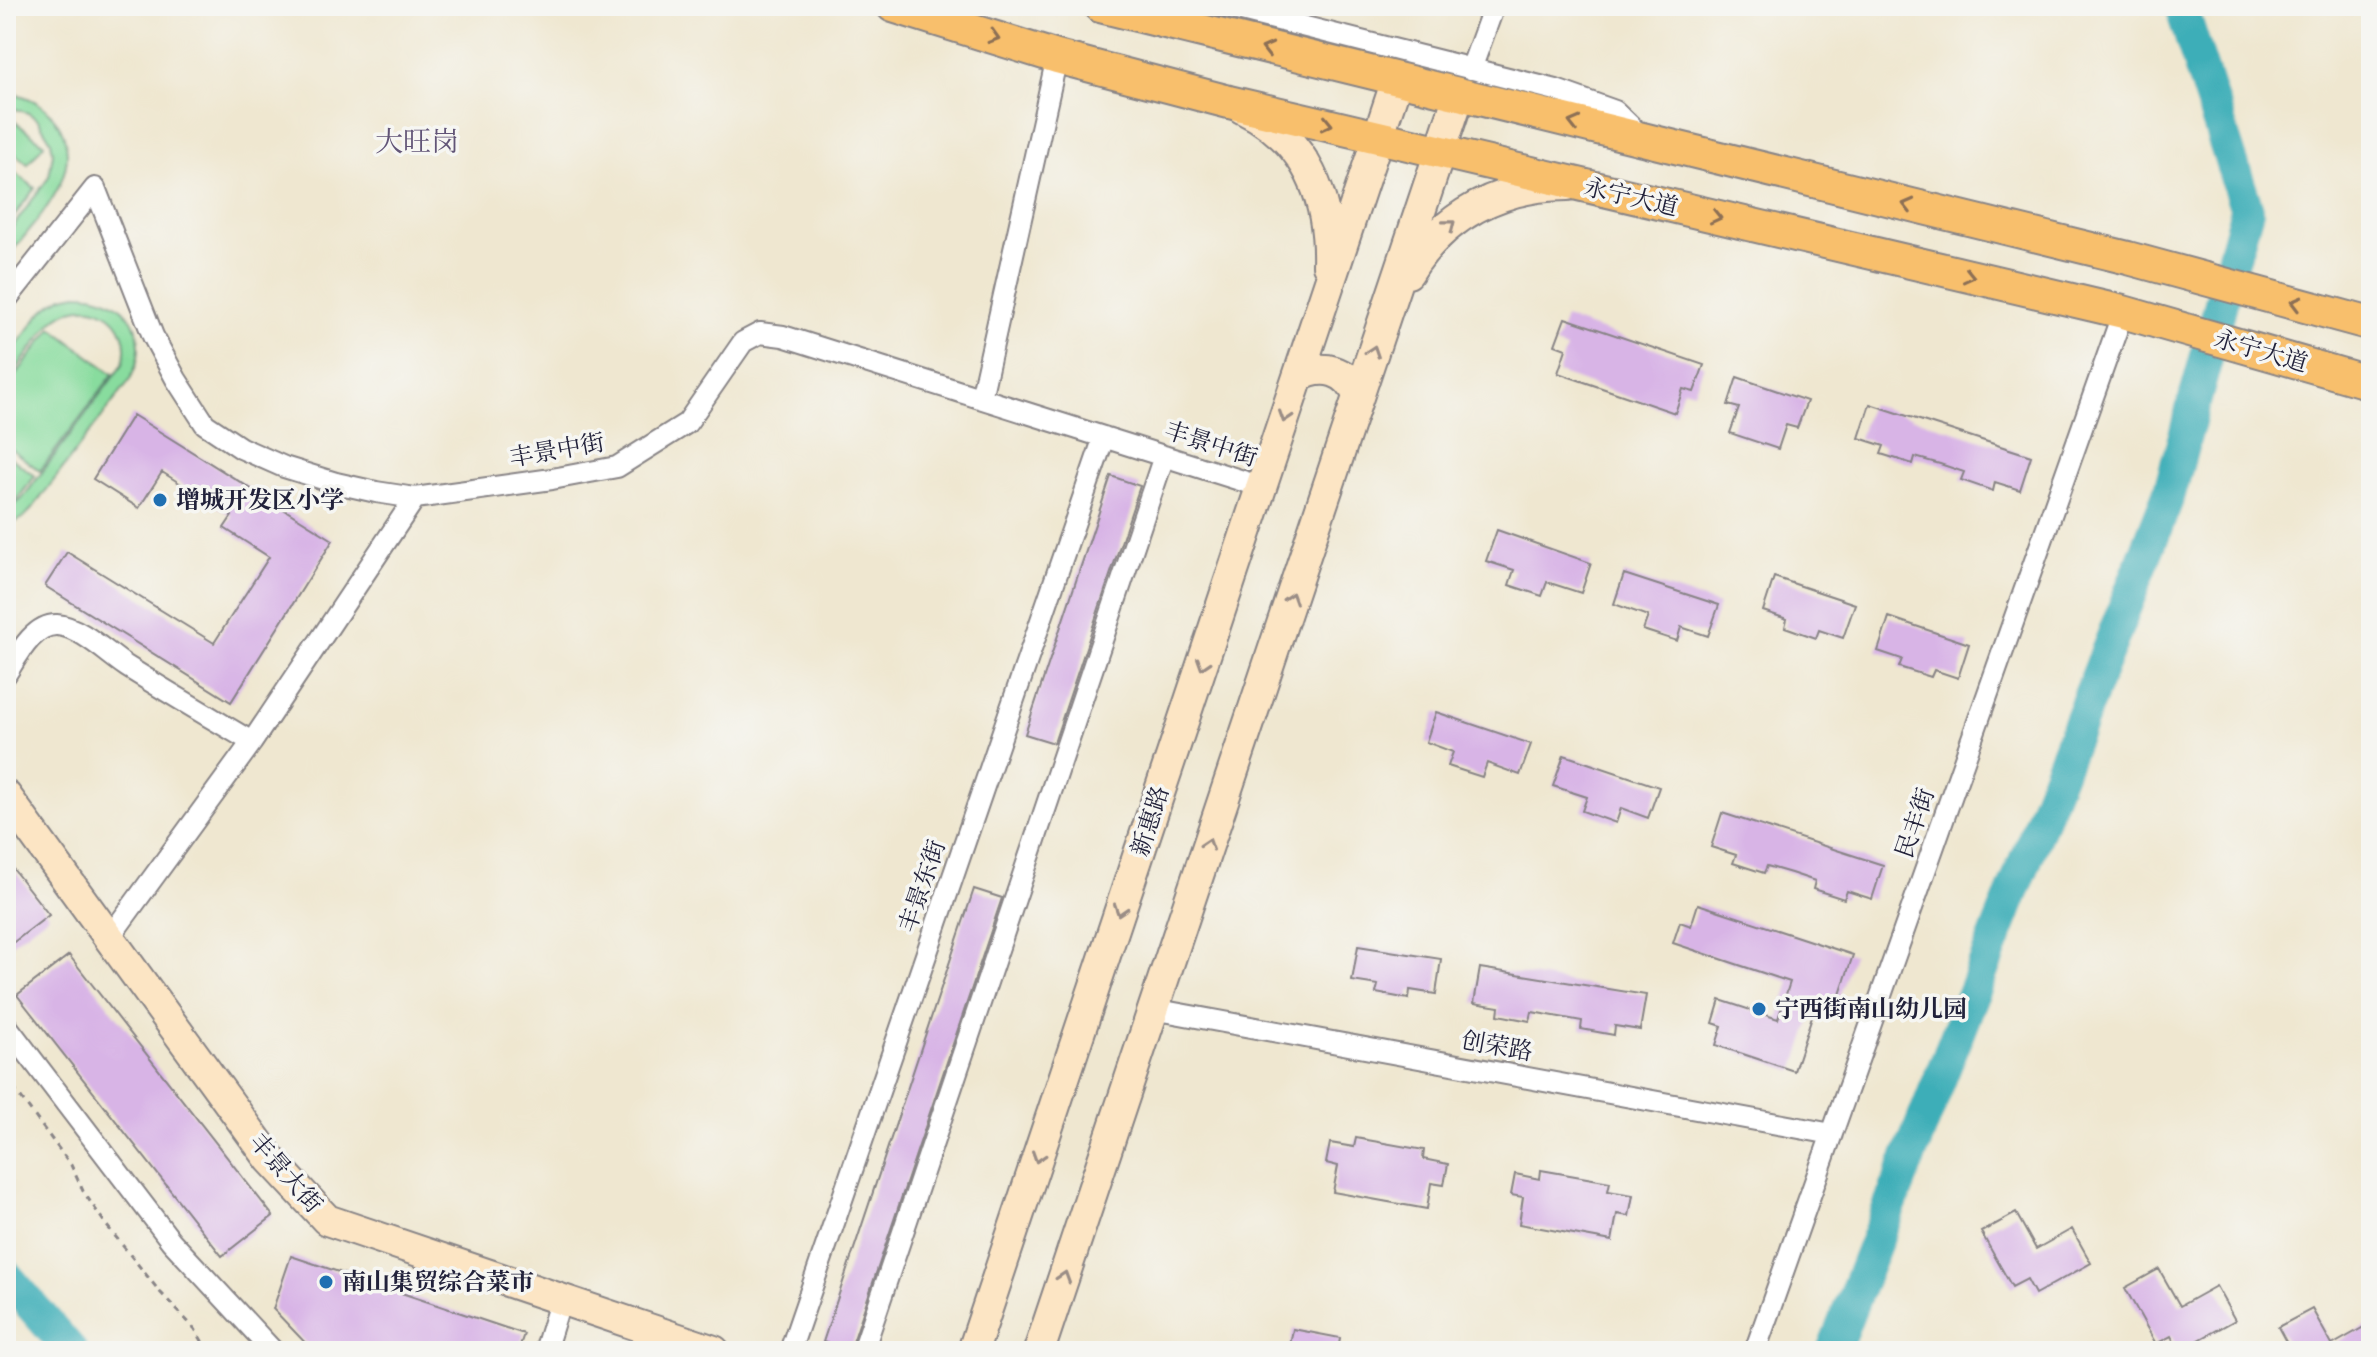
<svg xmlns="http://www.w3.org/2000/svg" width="2377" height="1357" font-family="Alegreya,'Noto Serif SC',serif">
<rect width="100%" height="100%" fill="#f6f6f2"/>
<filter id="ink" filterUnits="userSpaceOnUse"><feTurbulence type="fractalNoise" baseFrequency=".0125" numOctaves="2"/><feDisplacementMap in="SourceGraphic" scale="16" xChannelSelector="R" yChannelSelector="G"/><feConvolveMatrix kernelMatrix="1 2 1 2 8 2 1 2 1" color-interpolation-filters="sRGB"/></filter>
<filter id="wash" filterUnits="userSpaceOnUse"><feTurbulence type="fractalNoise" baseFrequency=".006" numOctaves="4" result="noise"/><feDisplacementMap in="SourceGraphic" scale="32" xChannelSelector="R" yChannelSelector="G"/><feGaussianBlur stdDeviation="1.8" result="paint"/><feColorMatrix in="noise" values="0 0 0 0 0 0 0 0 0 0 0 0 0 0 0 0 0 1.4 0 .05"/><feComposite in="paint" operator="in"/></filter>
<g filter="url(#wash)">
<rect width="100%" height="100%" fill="#efe7d0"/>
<path fill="#88dc9e" stroke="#557f6c" stroke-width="2" d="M6,92C26,95 42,102 54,118C93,168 35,221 6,259V236L49,177L53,153L51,141L38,120L28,113L6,106Z
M6,115L44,144L28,164L6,147Z
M6,166L35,188L6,227Z
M77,294C128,294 155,335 129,381L32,509L23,518L6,527V512L22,499L123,364C136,316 86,289 51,323L6,383V360L40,314L50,305L63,297Z
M52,328L113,374L40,471L6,445V388Z
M6,454L35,476L12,506L6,501Z"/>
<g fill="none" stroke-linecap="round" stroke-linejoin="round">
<path stroke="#3eaeb8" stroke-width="34" d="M2181,6L2247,210L2229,274
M2215,326L2223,295
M6,1276L71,1351
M1833,1351L2169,494L2209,348"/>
</g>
<g id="blocks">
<path fill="#d8b4e6" d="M1565,318L1704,365L1694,392L1683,389L1675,413L1558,373L1566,349L1555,345Z
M1737,377L1807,401L1797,428L1786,425L1778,449L1730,433L1739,408L1728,405Z
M1870,404L2031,456L2020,490L1995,482L1993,491L1961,480L1964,472L1940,464L1915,457L1913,464L1881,454L1884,446L1859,438Z
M133,415L333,540L231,702L45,586L67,552L214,643L269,557L224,528L232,516L162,472L139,508L93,479Z
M1111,476L1140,486L1054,743L1025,734Z
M1497,530L1591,563L1581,593L1547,582L1542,596L1509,585L1514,570L1486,561Z
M1624,574L1719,605L1708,636L1681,627L1677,641L1643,630L1648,616L1614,604Z
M1774,577L1855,604L1843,638L1819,630L1816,638L1785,627L1787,619L1763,611Z
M1889,617L1969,644L1958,678L1934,670L1931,677L1899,667L1902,659L1878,651Z
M1436,712L1531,744L1520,775L1487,763L1482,777L1448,766L1453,752L1426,742Z
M1564,755L1659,787L1648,818L1621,808L1616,823L1582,811L1587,797L1553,786Z
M1722,813L1883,865L1872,899L1847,891L1844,899L1813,889L1815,881L1791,873L1767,866L1764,873L1733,863L1736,855L1711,847Z
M6,860L49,915L6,948Z
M974,889L1002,898L850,1351L823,1342Z
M1698,904L1853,955L1835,1010L1816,1004L1794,1071L1716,1045L1722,1026L1713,1023L1720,1000L1778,1019L1790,982L1673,943L1680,922L1691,926Z
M1358,946L1441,959L1436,994L1410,990L1409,999L1376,993L1378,985L1352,981Z
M69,955L273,1216L222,1256L17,995Z
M1480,968L1646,995L1640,1030L1615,1026L1614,1035L1581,1029L1582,1021L1532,1012L1530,1021L1498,1015L1499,1007L1474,1003Z
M1356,1138L1424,1150L1423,1159L1448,1164L1444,1185L1431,1183L1427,1209L1333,1192L1338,1166L1326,1163L1330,1143L1354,1147Z
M1541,1170L1610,1182L1608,1191L1633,1195L1629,1216L1617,1214L1612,1241L1519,1224L1523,1197L1511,1195L1515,1174L1540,1179Z
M2016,1213L2036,1249L2072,1229L2091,1263L2035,1294L2027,1279L2012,1287L1981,1232Z
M291,1256L524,1334L518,1351H313L273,1309Z
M2159,1269L2180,1306L2216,1286L2235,1320L2179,1351L2171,1336L2156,1344L2125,1288Z
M2312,1309L2332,1345L2371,1323V1351H2291L2278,1327Z
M1293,1329L1340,1338L1338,1351H1289Z"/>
</g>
</g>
<g filter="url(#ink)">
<use href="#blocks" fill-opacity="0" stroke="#888486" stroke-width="2"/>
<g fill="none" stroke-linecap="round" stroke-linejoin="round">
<g stroke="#888486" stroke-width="24">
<path id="street" d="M1222,6L1556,90L1615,111L1640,135
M1471,69L1494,6
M6,300L95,188L153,336L176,379L205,424L241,448L284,467L336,483L376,492L415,498L552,479L617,467L687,423L743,342L760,333L783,336L1262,487
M981,398L1057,57
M6,674C17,657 33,624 57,625C79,626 108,654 126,666C167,692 210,717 252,742
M109,938L252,742L415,498
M1153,1009L1832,1134
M6,1025L171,1241L273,1351
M545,1351L561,1299
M790,1351L1104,437
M863,1351L1164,456
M1755,1351L2123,312"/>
</g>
<g stroke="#888486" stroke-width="34">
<path id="secondary" d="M1242,108C1306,139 1330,197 1328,265
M1408,273C1443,215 1501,185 1568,185
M1298,377C1323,363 1348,370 1358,396
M6,796L270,1159L327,1220L714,1351
M973,1351L1397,80
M1039,1351L1459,95"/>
</g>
<g stroke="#888486" stroke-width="36">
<path id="primary" d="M893,6L1057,57L1229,102L2123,312L2371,383
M1100,6L2128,258L2371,324"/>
</g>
<path stroke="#888486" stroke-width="3" stroke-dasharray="6 6" stroke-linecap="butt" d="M6,1078L71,1165L83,1191L107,1226L160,1292L195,1329L208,1351"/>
<use href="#street" stroke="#fff" stroke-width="20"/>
<use href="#secondary" stroke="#fce5c4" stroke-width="30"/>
<use href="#primary" stroke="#f8bf6c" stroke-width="32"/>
</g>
<defs><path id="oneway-chevron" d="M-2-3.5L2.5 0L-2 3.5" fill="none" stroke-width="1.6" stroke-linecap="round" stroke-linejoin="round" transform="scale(2)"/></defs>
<g stroke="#8d7054">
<use href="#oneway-chevron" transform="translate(994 37) rotate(17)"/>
<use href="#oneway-chevron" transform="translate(1267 49) rotate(-166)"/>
<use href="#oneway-chevron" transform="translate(1574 123) rotate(-166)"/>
<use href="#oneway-chevron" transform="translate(1327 124) rotate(13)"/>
<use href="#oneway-chevron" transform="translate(1908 205) rotate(-166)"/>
<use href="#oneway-chevron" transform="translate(1716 217) rotate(13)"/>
<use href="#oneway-chevron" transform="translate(1969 276) rotate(13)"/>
<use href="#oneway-chevron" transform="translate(2296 303) rotate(-165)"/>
</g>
<g stroke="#9a8d86">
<use href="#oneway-chevron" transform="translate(1450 225) rotate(-38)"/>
<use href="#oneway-chevron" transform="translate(1373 351) rotate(-71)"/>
<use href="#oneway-chevron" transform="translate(1285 417) rotate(108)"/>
<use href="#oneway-chevron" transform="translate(1291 598) rotate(-72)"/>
<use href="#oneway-chevron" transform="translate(1203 664) rotate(108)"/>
<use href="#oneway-chevron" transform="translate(1208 844) rotate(-72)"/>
<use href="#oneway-chevron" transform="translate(1120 910) rotate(108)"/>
<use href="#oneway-chevron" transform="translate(1038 1157) rotate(108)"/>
<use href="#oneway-chevron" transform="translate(1064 1277) rotate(-72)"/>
</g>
</g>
<g fill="#1f6fb2" stroke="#f6f6f2" stroke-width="3">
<circle cx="160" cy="500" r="8"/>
<circle cx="1759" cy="1009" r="8"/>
<circle cx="326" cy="1282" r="8"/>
</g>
<g text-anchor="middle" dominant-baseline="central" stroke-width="7" stroke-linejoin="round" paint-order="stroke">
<g font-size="24" fill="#22223b" stroke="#f6f6f2">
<text transform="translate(1631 197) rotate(13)">永宁大道</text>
<text transform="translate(2261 351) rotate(16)">永宁大道</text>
<text transform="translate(1211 444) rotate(18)">丰景中街</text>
<text transform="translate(557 450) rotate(-10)">丰景中街</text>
<text transform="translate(1150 821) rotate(-72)">新惠路</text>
<text transform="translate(1915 823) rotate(-71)">民丰街</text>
<text transform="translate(922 886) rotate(-71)">丰景东街</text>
<text transform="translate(1497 1046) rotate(10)">创荣路</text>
<text transform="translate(286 1173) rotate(49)">丰景大街</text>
</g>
<g font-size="24" font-weight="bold" fill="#22223b" stroke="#f6f6f2" text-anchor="start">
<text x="176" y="500">增城开发区小学</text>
<text x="1775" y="1009">宁西街南山幼儿园</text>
<text x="342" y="1282">南山集贸综合菜市</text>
</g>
<g font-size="28" fill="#625577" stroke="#f6f6f2">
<text x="417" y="142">大旺岗</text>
</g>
</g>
<rect width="2377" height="1357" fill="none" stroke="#f6f6f2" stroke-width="32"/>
</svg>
